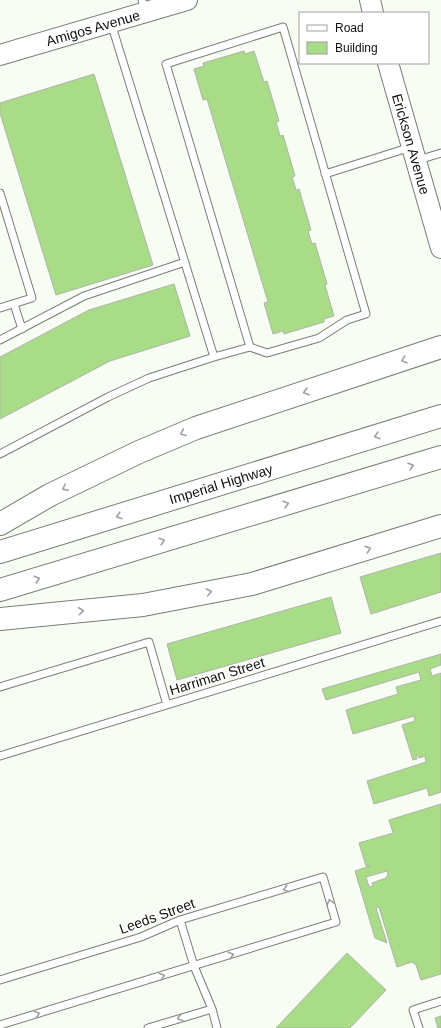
<svg xmlns="http://www.w3.org/2000/svg" width="441" height="1028" font-family="Arial,sans-serif">
<rect width="100%" height="100%" fill="#f7fdf3"/>
<path fill="#a8dc86" stroke="#adb3aa" fill-rule="evenodd" d="M244,51L245,54L254,51L264,82L267,81L279,121L276,122L280,136L283,135L295,176L292,177L296,190L299,189L311,230L308,231L312,244L315,243L327,284L325,285L334,316L324,319V322L284,334L283,331L273,334L264,303L268,302L207,99L203,100L194,69L204,66L203,63Z
M94,74L153,265L56,295L0,113V103Z
M174,284L190,336L110,361L0,419V357L89,310Z
M441,553V592L371,614L360,577Z
M331,597L341,633L177,680L167,644Z
M441,654V665L430,669L432,676L441,673V792L429,796L427,788L374,804L367,781L426,762L425,756L419,758L418,755H416L417,759L413,760L402,725L415,721L414,716L353,734L346,710L398,694L396,687L421,680L419,672L326,700L322,689Z
M441,804V974L421,980L416,965L412,962L397,967L379,907L376,908L387,943L375,938L355,871L370,866H366L359,843L393,833L389,820ZM387,871L388,874L386,878L372,883L373,886L369,887L366,877Z
M347,953L386,990L350,1028H276Z
M441,1016V1028H438L435,1018Z"/>
<g fill="none" stroke-linecap="round" stroke-linejoin="round">
<g stroke="#787e75" stroke-width="9">
<path id="lane" d="M142,0L145,12
M283,27L366,314L347,320L319,338L267,353L250,347L166,64Z
M418,160L441,153
M325,174L411,147
M0,193L32,298L0,308
M14,304L22,329
M0,340L84,296L185,262
M214,357L250,347
M0,454L108,397L149,378L214,357L111,23
M0,687L149,642L167,705
M0,756L441,621
M180,920L194,966L212,1009L217,1028
M0,980L141,937L180,920L323,877L336,922L0,1025
M148,1028L212,1009
M419,1028L413,1010L441,1001"/>
</g>
<g stroke="#787e75" stroke-width="22">
<path id="secondary" d="M370,0L373,13
M0,55L187,0
M388,63L441,248"/>
</g>
<g stroke="#787e75" stroke-width="24">
<path id="primary" d="M0,524L50,495L139,452L196,428L441,347
M0,552L441,416
M0,590L441,457
M0,619L143,605L252,584L441,526"/>
</g>
<use href="#lane" stroke="#fff" stroke-width="7"/>
<use href="#secondary" stroke="#fff" stroke-width="20"/>
<use href="#primary" stroke="#fff" stroke-width="22"/>
</g>
<defs><path id="oneway-chevron" d="M-2-3.5L2.5 0L-2 3.5" fill="none" stroke-width="1.6" stroke-linecap="round" stroke-linejoin="round"/></defs>
<g stroke="#9fa09f">
<use href="#oneway-chevron" transform="translate(404 360) rotate(161)"/>
<use href="#oneway-chevron" transform="translate(306 392) rotate(162)"/>
<use href="#oneway-chevron" transform="translate(183 433) rotate(157)"/>
<use href="#oneway-chevron" transform="translate(377 436) rotate(163)"/>
<use href="#oneway-chevron" transform="translate(411 466) rotate(-17)"/>
<use href="#oneway-chevron" transform="translate(65 488) rotate(154)"/>
<use href="#oneway-chevron" transform="translate(286 504) rotate(-17)"/>
<use href="#oneway-chevron" transform="translate(119 516) rotate(163)"/>
<use href="#oneway-chevron" transform="translate(162 541) rotate(-17)"/>
<use href="#oneway-chevron" transform="translate(368 549) rotate(-17)"/>
<use href="#oneway-chevron" transform="translate(37 579) rotate(-17)"/>
<use href="#oneway-chevron" transform="translate(209 592) rotate(-11)"/>
<use href="#oneway-chevron" transform="translate(81 611) rotate(-6)"/>
<use href="#oneway-chevron" transform="translate(286 889) rotate(163)"/>
<use href="#oneway-chevron" transform="translate(330 902) rotate(-105)"/>
<use href="#oneway-chevron" transform="translate(231 955) rotate(-17)"/>
<use href="#oneway-chevron" transform="translate(162 976) rotate(-17)"/>
<use href="#oneway-chevron" transform="translate(37 1014) rotate(-17)"/>
<use href="#oneway-chevron" transform="translate(180 1018) rotate(163)"/>
</g>
<g text-anchor="middle" dominant-baseline="central" stroke-width="3" stroke-linejoin="round" paint-order="stroke">
<g font-size="14" fill="#10120f" stroke="#fff">
<text transform="translate(93 28) rotate(-16)">Amigos Avenue</text>
<text transform="translate(411 144) rotate(74)">Erickson Avenue</text>
<text transform="translate(221 484) rotate(-17)">Imperial Highway</text>
<text transform="translate(217 676) rotate(-17)">Harriman Street</text>
<text transform="translate(157 916) rotate(-20)">Leeds Street</text>
</g>
</g>
<rect x="299" y="12" width="130" height="52" fill="#ffffff" stroke="#9fa09f"/>
<rect x="307" y="25" width="20" height="6" fill="#ffffff" stroke="#9fa09f"/>
<text x="335" y="32" font-size="12" fill="#10120f">Road</text>
<rect x="307" y="42" width="20" height="12" fill="#a8dc86" stroke="#9fa09f"/>
<text x="335" y="52" font-size="12" fill="#10120f">Building</text>
</svg>
